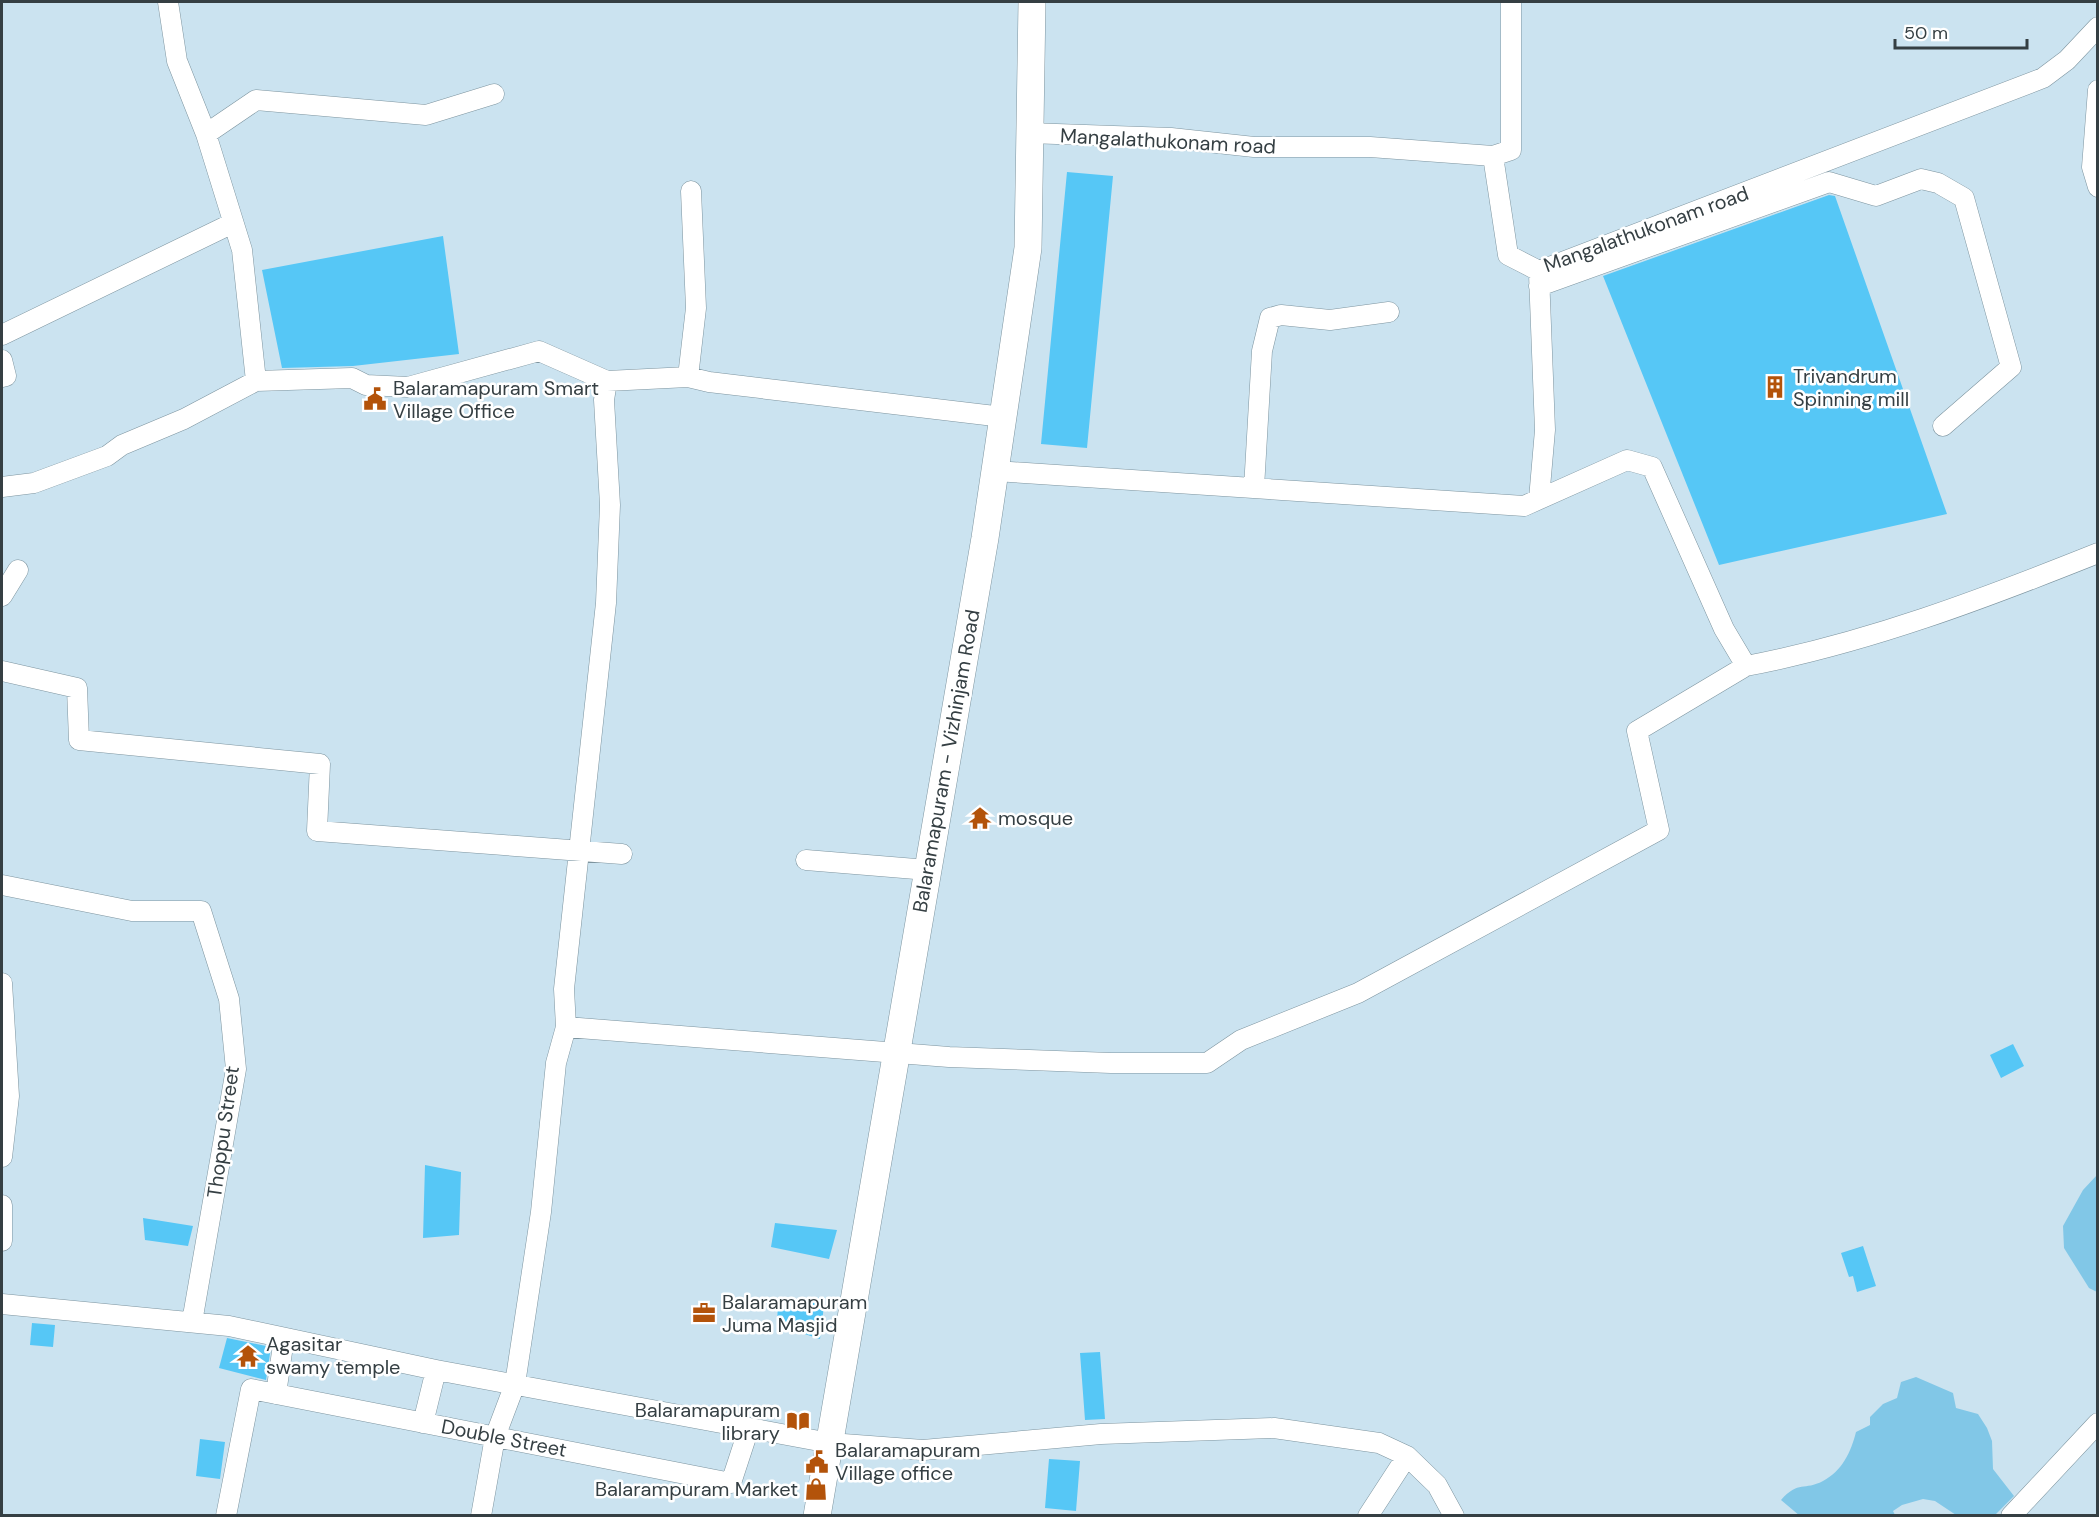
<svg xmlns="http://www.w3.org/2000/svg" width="2099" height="1517" font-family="'DM Sans',sans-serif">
<rect width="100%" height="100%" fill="#cbe3f0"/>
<path fill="#81c7e7" d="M2097,1175H2098L2097,1292L2089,1288L2064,1248L2063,1226L2083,1190Z
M1916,1377L1953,1393L1956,1408L1978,1414L1987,1428L1992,1441L1993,1469L2014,1496L1995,1515H1956L1935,1501L1923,1499L1902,1505L1893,1511L1895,1515L1800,1516L1781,1500C1799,1480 1804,1491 1823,1481C1842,1471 1851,1452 1856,1432L1870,1425V1417L1883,1404L1897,1398L1901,1382Z"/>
<path fill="#56c7f6" d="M1067,172L1113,176L1087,448L1041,444Z
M1829,195L1835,196L1947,514L1719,565L1603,276Z
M443,236L459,354L353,366L282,368L262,270Z
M2013,1044L2024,1066L2001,1078L1990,1055Z
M425,1165L461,1172L459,1235L423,1238Z
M143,1218L193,1226L188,1246L145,1240Z
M775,1223L837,1230L829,1259L771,1247Z
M1863,1246L1876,1286L1857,1292L1853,1276L1849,1277L1841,1253Z
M825,1297L820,1339L777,1325L778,1302Z
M32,1323L55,1325L53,1347L30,1345Z
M227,1338L271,1347L266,1380L219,1368Z
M1100,1352L1105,1419L1085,1420L1080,1353Z
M200,1439L225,1442L220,1479L196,1476Z
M1049,1459L1080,1461L1076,1511L1045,1508Z"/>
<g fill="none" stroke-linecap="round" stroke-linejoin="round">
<g stroke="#7d949f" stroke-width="21">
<path id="minor" d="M168,2L177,61L206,134L242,250L256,381
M2098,90L2092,167L2098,187
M1028,133L1171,138L1254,147H1370L1493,156L1508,255L1539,271L2043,78L2067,60L2098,27
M206,134L256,100L426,115L494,94
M1493,156L1511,150V2
M1539,274L1545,430L1539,499
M1539,286L1829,182L1876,196L1921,179L1938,183L1964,198L2011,367L1943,426
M2,335L233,223
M2,360L6,376L2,377
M688,377L696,308L691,191
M995,471L1524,506L1627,460L1652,467L1724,629L1746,666C1867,643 1983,599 2098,553
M2,487L34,483L107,456L122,445L184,419L256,381L352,378L366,385L408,387L539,351L607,381L688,377L709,382L1003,417
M1254,488L1262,351L1270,318L1281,315L1330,320L1389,312
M2,596L18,570
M2,671L77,688L79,740L320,764L317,831L622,854
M806,860L928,870
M2,885L132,911H201L229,999L236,1069L192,1322
M2,983L9,1096L2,1157
M566,1027L949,1057L1111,1063H1207L1241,1040L1358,993L1659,830L1637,731L1746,666
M2,1205V1241
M2,1304L229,1326L436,1370L830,1443L923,1450L1101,1434L1274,1428L1379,1443L1407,1456L1437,1485L1454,1516
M276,1394L284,1338
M423,1423L436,1370
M226,1516L251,1389L731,1483L749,1428
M481,1516L495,1437L515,1384L541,1212L556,1063L566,1027L564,989L606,603L610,505L604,400L607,381
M1368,1516L1407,1456
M2011,1516L2098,1423"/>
</g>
<g stroke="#7d949f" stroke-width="28">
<path id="secondary" d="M817,1516L985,538L1028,248L1032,2"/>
</g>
<use href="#minor" stroke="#fff" stroke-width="20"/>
<use href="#secondary" stroke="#fff" stroke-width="27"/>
</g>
<defs>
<g id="building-bare" transform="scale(1.8)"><path d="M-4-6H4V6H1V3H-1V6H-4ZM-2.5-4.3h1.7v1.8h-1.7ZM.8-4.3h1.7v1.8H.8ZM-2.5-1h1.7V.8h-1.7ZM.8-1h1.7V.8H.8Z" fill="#b3530a" stroke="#fff" stroke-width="2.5" paint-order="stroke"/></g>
<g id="civic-bare" transform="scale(1.8)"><path d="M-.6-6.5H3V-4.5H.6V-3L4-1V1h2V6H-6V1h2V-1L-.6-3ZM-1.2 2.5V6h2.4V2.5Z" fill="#b3530a" stroke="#fff" stroke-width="2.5" paint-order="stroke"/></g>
<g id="temple-bare" transform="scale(1.8)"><path d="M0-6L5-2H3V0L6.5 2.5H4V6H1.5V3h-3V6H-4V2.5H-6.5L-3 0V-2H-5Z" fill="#b3530a" stroke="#fff" stroke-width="2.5" paint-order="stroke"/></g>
<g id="office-bare" transform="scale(1.8)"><path d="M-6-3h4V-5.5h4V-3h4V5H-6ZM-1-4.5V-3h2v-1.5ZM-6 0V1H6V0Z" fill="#b3530a" stroke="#fff" stroke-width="2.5" paint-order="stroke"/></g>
<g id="library-bare" transform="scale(1.8)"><path d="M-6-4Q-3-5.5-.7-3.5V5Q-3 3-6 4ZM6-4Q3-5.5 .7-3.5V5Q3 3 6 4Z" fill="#b3530a" stroke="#fff" stroke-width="2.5" paint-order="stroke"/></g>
<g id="shop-bare" transform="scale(1.8)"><path d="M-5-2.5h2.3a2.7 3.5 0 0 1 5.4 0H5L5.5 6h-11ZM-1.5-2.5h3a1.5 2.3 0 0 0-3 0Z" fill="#b3530a" stroke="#fff" stroke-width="2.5" paint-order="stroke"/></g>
</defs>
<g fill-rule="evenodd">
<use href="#building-bare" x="1775" y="387"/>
<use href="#civic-bare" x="375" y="399"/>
<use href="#temple-bare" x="980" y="818"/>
<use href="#office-bare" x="704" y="1313"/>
<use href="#temple-bare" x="248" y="1356"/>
<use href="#library-bare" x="798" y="1421"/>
<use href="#civic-bare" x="817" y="1462"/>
<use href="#shop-bare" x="816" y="1489"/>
</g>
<g text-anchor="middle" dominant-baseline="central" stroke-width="5" stroke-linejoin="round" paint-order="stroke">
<g font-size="20" fill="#353f43" stroke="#fff">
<text transform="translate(1168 141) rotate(3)">Mangalathukonam road</text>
<text transform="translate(1646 229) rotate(-20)">Mangalathukonam road</text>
<text transform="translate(946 761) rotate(-80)">Balaramapuram - Vizhinjam Road</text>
<text transform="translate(223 1132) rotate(-82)">Thoppu Street</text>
<text transform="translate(504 1438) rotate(11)">Double Street</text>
</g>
<g font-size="20" fill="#353f43" stroke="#fff" text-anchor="start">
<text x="1793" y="376">Trivandrum<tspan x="1793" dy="23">Spinning mill</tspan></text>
<text x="393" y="388">Balaramapuram Smart<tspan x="393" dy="23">Village Office</tspan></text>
<text x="998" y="818">mosque</text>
<text x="722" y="1302">Balaramapuram<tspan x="722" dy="23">Juma Masjid</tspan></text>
<text x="266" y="1344">Agasitar<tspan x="266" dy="23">swamy temple</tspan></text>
<text x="780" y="1410" text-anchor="end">Balaramapuram<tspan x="780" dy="23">library</tspan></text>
<text x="835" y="1450">Balaramapuram<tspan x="835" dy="23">Village office</tspan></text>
<text x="798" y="1489" text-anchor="end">Balarampuram Market</text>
</g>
</g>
<rect width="2099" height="1517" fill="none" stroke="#353f43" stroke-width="6"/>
<path d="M1895 39v9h132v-9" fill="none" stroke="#353f43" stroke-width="3"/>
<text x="1904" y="39" font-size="18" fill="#353f43" stroke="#ffffff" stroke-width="4.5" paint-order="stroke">50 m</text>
</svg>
